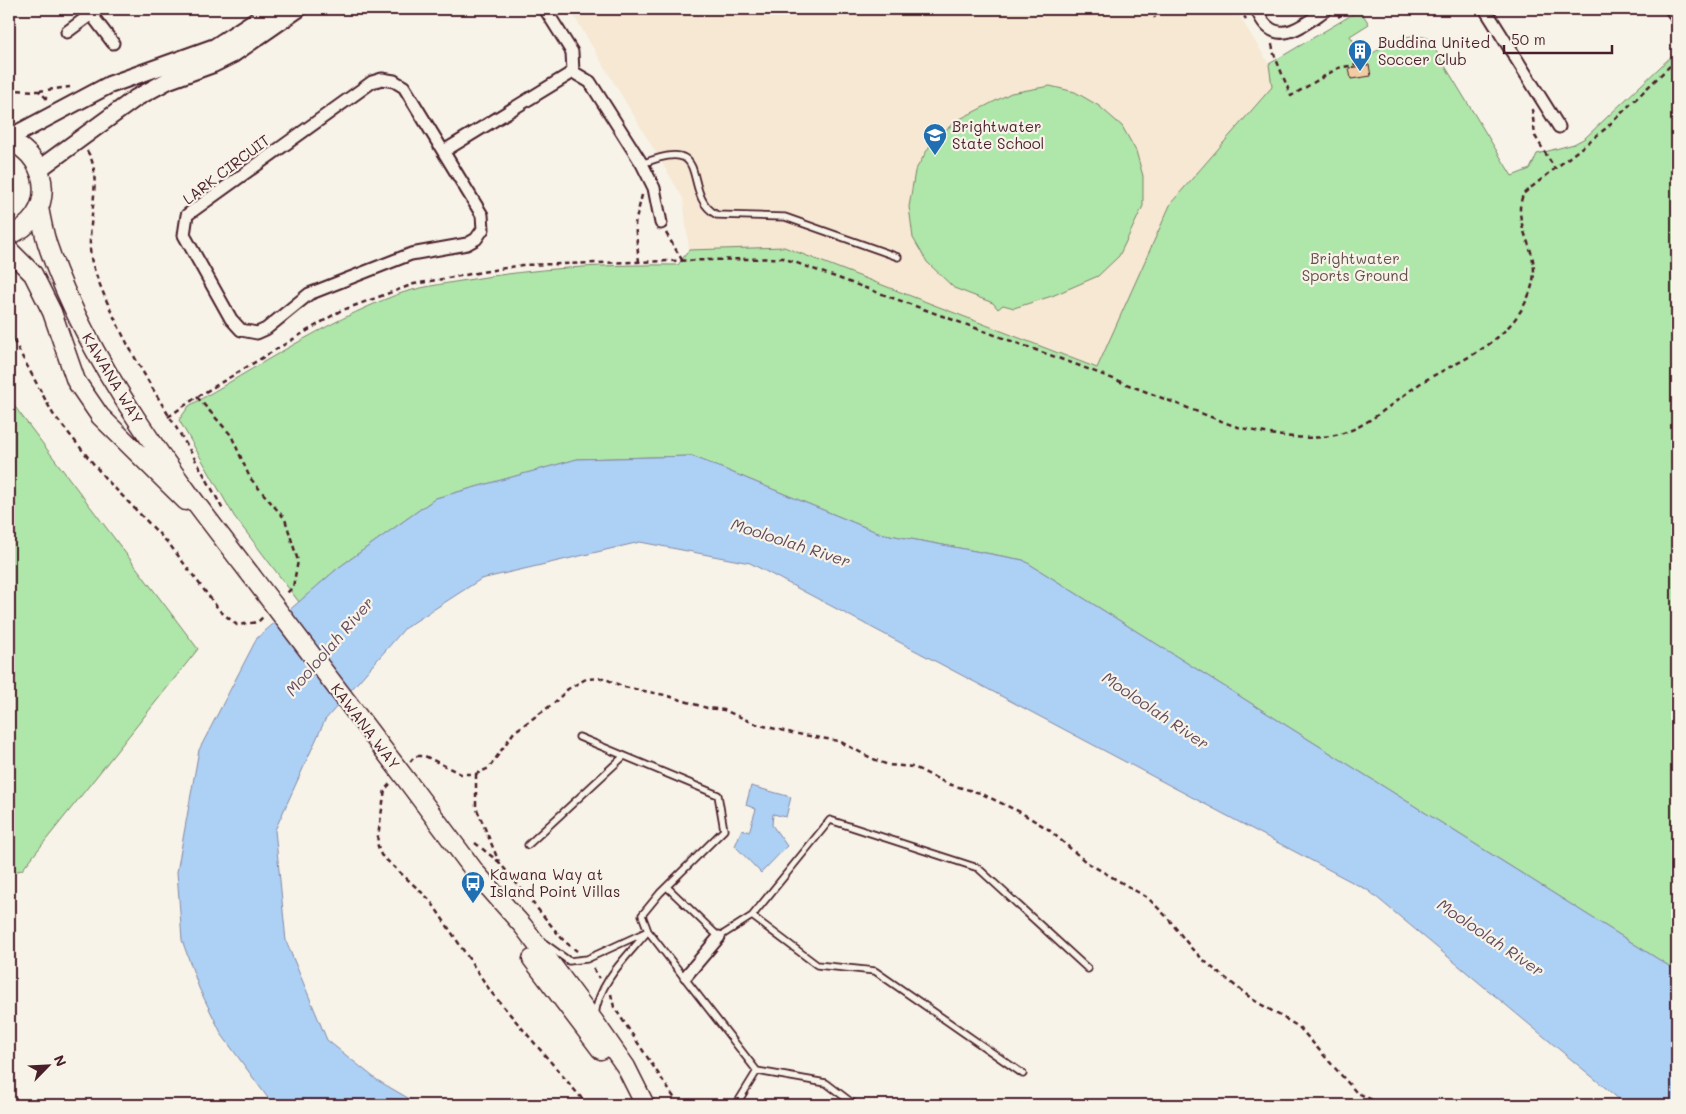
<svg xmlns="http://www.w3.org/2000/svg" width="1686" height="1114" font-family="Mali,sans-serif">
<rect width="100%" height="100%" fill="#f7f3e8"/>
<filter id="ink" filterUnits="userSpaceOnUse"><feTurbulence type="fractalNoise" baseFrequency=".02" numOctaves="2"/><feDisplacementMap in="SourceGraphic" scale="10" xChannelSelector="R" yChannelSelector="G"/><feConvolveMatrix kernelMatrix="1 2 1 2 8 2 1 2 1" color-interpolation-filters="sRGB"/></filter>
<g filter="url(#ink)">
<path fill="#f6e8d3" d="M570,9H1235L1269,64L1272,87L1171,203L1097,368L784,247L689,250L683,198Z"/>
<path fill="#afe6a9" stroke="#7c826a" d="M1360,10L1369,24L1350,36L1365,58C1387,45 1401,31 1428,38L1512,176L1530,169L1537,154L1574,144L1585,138L1677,51V971L1023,560L879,533L692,456L578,459L436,498L338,568L299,602L234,516L179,420L189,406C257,367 323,323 396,295C418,287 443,284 467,280C537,268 607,264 678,265L689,250L784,247L1097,368L1171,203L1272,87L1269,64Z
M1050,86L1075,92L1099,106L1122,126L1136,151L1143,176V206L1119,256L1098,276L1052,296L1014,308L1003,305L998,309L993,303L954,288L927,262L913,238L909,207L915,171L932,142L956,121L1011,93Z
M9,399L198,649L22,870L9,873Z"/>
<path fill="#add0f5" stroke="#8589a4" d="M692,456L879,533L1023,560L1677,971V1105H1626L1369,891L750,563L640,542L481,579L405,628L325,720L275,830L286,941L327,1040L377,1080L420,1105H273L222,1035L199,988L182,940L177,872L199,750L257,638L338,568L436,498L577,459Z
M751,786L791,797L786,817L773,814L772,825L787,846L761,873L735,846L742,829L749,832L756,809L746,805Z"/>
<path fill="#f2cda2" stroke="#4a1f2b" d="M1369,65L1371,76L1351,79L1349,68Z"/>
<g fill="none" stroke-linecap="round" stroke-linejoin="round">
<g stroke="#4a1f2b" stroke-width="9">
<path id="lane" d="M642,164C716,133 679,194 717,215L785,217L898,257
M579,737L718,795L724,830L660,893L642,915L648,931L757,1071L826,1083L855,1105
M528,845L624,756
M667,887L719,937L752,916L817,965L875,971L1023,1074
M752,916L830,820L978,868L1088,969
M544,943L569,961L587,959L648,931C627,957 599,981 595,1015
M736,1105L757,1071"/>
</g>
<g stroke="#4a1f2b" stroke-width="15">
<path id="street" d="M545,9L572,52L573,72L590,82L642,164L654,188L661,223
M1256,9C1259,14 1262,22 1267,26C1285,44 1311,19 1327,9
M1485,9L1559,127
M1671,9L1677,19
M91,14L113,43
M67,32L98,9
M382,79L394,81L404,87L482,215L483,229L476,239L467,244L411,254L309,294L266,329L257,333L241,330L231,319L184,235L187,215L372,82Z
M444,151L573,72
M686,976L719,937"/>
</g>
<g stroke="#4a1f2b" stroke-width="20">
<path id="secondary" d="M9,138L109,85L215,47L273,9
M39,169L136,98L169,80L213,64L233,54L298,9"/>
</g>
<g stroke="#4a1f2b" stroke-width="21">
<path id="primary" d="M9,141C53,159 55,219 9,235
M39,208C42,222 44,236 49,249C89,366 176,478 251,575
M9,250L33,274L52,312L76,381L100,416L186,501
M408,782L476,873L523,926L594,1021L626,1067L645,1105
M532,959L601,1050"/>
</g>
<path stroke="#4a1f2b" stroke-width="2.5" stroke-dasharray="5 4" stroke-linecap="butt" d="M1150,9L1155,18
M1239,9L1246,19
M1338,17L1351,9
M1272,44L1274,54L1291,96L1338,68L1361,64
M9,90L39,91L49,101
M39,91L70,87
M1532,109L1535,136L1555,169
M87,151C106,177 82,233 93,266C124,356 181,427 223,510
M666,233L682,260
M639,262L635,224L642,195
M9,332L53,414L105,478L170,545L220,611L237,625L258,622L264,616
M197,397L231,435L250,478L285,519L298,561L293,587L286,594
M168,417L197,397L340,311L414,284L522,265L783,258L1080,366L1234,426C1266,434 1302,442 1335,435C1367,429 1392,402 1418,385C1442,369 1471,359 1493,341C1508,329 1521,314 1528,297C1545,258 1520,240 1520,209C1520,204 1522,198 1523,194L1605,129L1677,59
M410,762L415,756H425L461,774H476L489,768L514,732L553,704L568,689L586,679L603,678L624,687L665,695L707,708L724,710L756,724L792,733L839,741L871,758L888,765L914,767L948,784L980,793L1020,812L1048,829L1086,862L1148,898L1167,917L1192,949L1209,965L1252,999L1299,1027L1356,1092L1382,1105
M476,774V807L499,862L564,941L577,951
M390,784L385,789L377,843L381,855L430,900L491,992L584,1101L585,1105
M475,843L499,862
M593,968L599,978
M611,994L614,1007L679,1105"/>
<use href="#lane" stroke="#f7f3e8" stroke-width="5.5"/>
<use href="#street" stroke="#f7f3e8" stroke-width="11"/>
<use href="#secondary" stroke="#f7f3e8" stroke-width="16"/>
<use href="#primary" stroke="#f7f3e8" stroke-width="18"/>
<g stroke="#4a1f2b" stroke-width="21" stroke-linecap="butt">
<path id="primary-bridge" d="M251,575L408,782"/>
</g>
<use href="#primary-bridge" stroke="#f7f3e8" stroke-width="18"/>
</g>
</g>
<defs>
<g id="building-pin" transform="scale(1.25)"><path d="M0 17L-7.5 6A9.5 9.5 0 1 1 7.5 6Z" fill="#1f6fb2" stroke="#f7f3e8"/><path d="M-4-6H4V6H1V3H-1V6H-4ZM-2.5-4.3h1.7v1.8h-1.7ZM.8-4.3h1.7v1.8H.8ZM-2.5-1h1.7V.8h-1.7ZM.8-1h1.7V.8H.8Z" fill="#fff"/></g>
<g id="school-pin" transform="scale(1.25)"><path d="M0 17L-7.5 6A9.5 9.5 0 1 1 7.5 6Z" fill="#1f6fb2" stroke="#f7f3e8"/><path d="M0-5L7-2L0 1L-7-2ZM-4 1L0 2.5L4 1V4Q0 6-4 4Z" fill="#fff"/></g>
<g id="bus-pin" transform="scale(1.25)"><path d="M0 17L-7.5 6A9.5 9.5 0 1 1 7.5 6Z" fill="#1f6fb2" stroke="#f7f3e8"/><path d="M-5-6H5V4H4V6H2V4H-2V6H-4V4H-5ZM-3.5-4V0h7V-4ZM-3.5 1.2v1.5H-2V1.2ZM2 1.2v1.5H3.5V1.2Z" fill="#fff"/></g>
</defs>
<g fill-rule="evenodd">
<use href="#building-pin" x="1360" y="51"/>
<use href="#school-pin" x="935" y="135"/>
<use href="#bus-pin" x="473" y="883"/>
</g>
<g text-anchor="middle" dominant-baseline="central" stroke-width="4.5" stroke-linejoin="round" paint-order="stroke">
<g font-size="15" fill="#4a1f2b" stroke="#f7f3e8" text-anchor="start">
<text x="1378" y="42">Buddina United<tspan x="1378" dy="17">Soccer Club</tspan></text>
<text x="952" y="126">Brightwater<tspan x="952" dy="17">State School</tspan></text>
<text x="490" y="874">Kawana Way at<tspan x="490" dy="17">Island Point Villas</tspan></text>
</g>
<g font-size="15" fill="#4a1f2b" stroke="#f7f3e8">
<text transform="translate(226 169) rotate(-37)">LARK CIRCUIT</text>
<text transform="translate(113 378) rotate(59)">KAWANA WAY</text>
<text transform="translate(366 726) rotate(53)">KAWANA WAY</text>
</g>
<g font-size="15" fill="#63514a" stroke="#f7f3e8">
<text x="1355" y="258">Brightwater<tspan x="1355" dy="17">Sports Ground</tspan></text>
</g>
<g font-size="16" font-style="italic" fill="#634b5e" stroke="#f7f3e8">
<text transform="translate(791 542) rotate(18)">Mooloolah River</text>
<text transform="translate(329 646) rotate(-49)">Mooloolah River</text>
<text transform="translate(1156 710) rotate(34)">Mooloolah River</text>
<text transform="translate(1491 937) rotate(34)">Mooloolah River</text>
</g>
</g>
<rect width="1686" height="1114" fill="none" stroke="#f7f3e8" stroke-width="30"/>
<rect x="15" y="15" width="1656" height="1084" fill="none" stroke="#4a1f2b" stroke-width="2" filter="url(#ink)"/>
<g transform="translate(48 1066) rotate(66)" stroke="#f7f3e8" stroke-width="4" paint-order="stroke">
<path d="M0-4L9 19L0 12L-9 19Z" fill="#4a1f2b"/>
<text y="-8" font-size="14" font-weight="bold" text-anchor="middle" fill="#4a1f2b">N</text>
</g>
<path d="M1504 45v8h108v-8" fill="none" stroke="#4a1f2b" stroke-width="2.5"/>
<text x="1511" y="45" font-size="15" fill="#4a1f2b" stroke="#f7f3e8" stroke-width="4" paint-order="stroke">50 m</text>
</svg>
